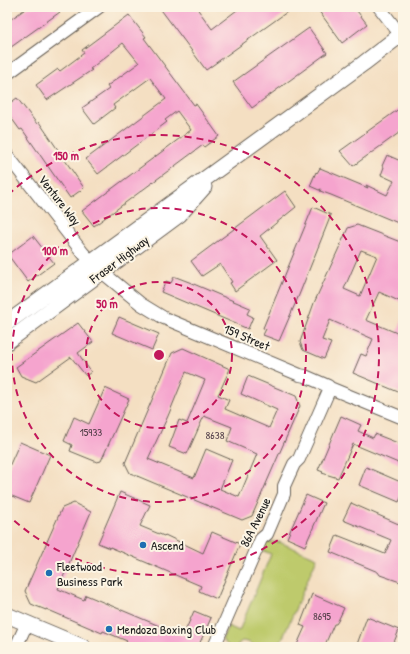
<svg xmlns="http://www.w3.org/2000/svg" width="410" height="654" font-family="'Patrick Hand',sans-serif">
<rect width="100%" height="100%" fill="#fcf5e5"/>
<filter id="ink" filterUnits="userSpaceOnUse"><feTurbulence type="fractalNoise" baseFrequency=".025" numOctaves="2"/><feDisplacementMap in="SourceGraphic" scale="8" xChannelSelector="R" yChannelSelector="G"/><feConvolveMatrix kernelMatrix="1 2 1 2 8 2 1 2 1" color-interpolation-filters="sRGB"/></filter>
<filter id="wash" filterUnits="userSpaceOnUse"><feTurbulence type="fractalNoise" baseFrequency=".012" numOctaves="4" result="noise"/><feDisplacementMap in="SourceGraphic" scale="16" xChannelSelector="R" yChannelSelector="G"/><feGaussianBlur stdDeviation="0.9" result="paint"/><feColorMatrix in="noise" values="0 0 0 0 0 0 0 0 0 0 0 0 0 0 0 0 0 1.4 0 .05"/><feComposite in="paint" operator="in"/></filter>
<g filter="url(#wash)">
<rect width="100%" height="100%" fill="#f4dfc2"/>
<path fill="#beca6c" stroke="#6d7344" d="M265,542H279L317,558L279,647H257L248,642L242,641L238,644V647H230L222,640L228,626L239,631L271,554L261,550Z"/>
<g id="blocks">
<path fill="#f5a4ce" fill-rule="evenodd" d="M28,7H56L60,12L7,50V22Z
M159,7H196L212,29L241,7H294L206,70Z
M316,7H354L367,24L342,43Z
M129,15L146,37L144,38L194,105L196,104L219,136L204,147L203,145L94,226L82,211L191,130L177,111L165,120L167,122L98,174L86,159L166,99L150,78L113,105L115,108L94,124L82,108L109,89L107,86L139,63L123,43L90,69L92,70L47,100L36,85L58,69L60,71L84,53L82,50Z
M309,28L327,53L252,108L233,82Z
M17,98L37,124L39,122L84,188L70,198L22,129L20,130L7,112V105Z
M403,106V130L353,166L340,151Z
M387,155L403,162V225L331,195L320,191L321,189L319,190L310,186L316,172L317,173L320,168L368,188L366,185L387,195L394,181L381,175L384,167L382,166Z
M285,191L296,207L260,236L277,260L235,291L230,283L232,282L220,264L202,276L191,261Z
M313,207L331,215L299,295L279,341L263,335L266,329L263,328Z
M357,225L403,243V303L379,292L366,320L397,333L403,319V394L353,373L361,354L366,356L373,339L330,320L322,340L331,343L324,359L303,350L300,342L314,303L348,228ZM361,250L377,256L360,296L344,289Z
M33,236L54,263L28,282L8,255Z
M174,277H176L189,282L250,308L247,314L253,317L248,329L161,292L166,281L171,283Z
M119,317L159,334L152,350L112,333Z
M78,323L93,342L78,353L91,372L86,376L71,357L36,382L21,376L16,367Z
M183,348L230,369L218,395L229,400L225,409L269,428L277,410L241,394L248,376L296,396L300,406L252,516L242,520L130,473L125,463L172,353ZM186,372L205,380L187,423L179,420L169,447L187,454L204,416L232,427L227,441L257,454L239,497L220,489L232,460L206,449L194,478L148,459L168,416Z
M105,388L129,399L101,461L97,462L70,451L72,445L64,441L74,417L89,424Z
M341,416L361,425L358,431L373,438L375,434L403,445V465L353,444L338,478L322,473L323,472L318,470Z
M20,442L50,455L29,503L7,494V471Z
M366,467L403,483V493L399,502L359,485Z
M120,492L150,505L140,526L164,536L165,535L203,553L212,532L240,544L217,599L199,591L201,586L110,547V548L98,543Z
M306,495L324,503L305,546L287,538Z
M74,503L91,512L58,589L84,600L86,595L183,636L194,611L211,618L198,647H134L125,644L127,641L103,631L102,633L46,609V610L31,604L25,591L62,508Z
M351,503L403,526V583L380,575L378,572L330,552L337,535L385,554L391,540L343,520Z
M312,594L344,608L338,621L336,624H334L324,647H296L305,627L300,625Z
M367,617L399,630L392,647H356Z"/>
</g>
</g>
<g filter="url(#ink)">
<use href="#blocks" fill-opacity="0" stroke="#686056" stroke-width="1"/>
<g fill="none" stroke-linecap="round" stroke-linejoin="round">
<g stroke="#686056" stroke-width="14">
<path id="minor" d="M379,7L403,38
M7,74L99,7
M7,155L83,253L102,272L141,304L164,318L300,375L305,376L328,386L330,388L403,418
M16,647L27,623
M214,647L261,539L267,534L284,494V486L294,464L299,459L330,388"/>
</g>
<g stroke="#686056" stroke-width="17">
<path id="major" d="M7,323L364,63L403,33
M7,342L179,215L204,187
M7,615L83,647"/>
</g>
<use href="#minor" stroke="#fff" stroke-width="12"/>
<use href="#major" stroke="#fff" stroke-width="15"/>
</g>
</g>
<g fill="none" stroke="#c2185b" stroke-width="2" stroke-dasharray="7 5">
<circle cx="159" cy="355" r="73"/>
<circle cx="159" cy="355" r="147"/>
<path d="M8 195A220 220 0 1 1 8 515"/>
</g>
<g fill="#1f6fb2" stroke="#fcf5e5" stroke-width="1.5">
<circle cx="143" cy="545" r="4"/>
<circle cx="49" cy="573" r="4"/>
<circle cx="109" cy="629" r="4"/>
</g>
<g text-anchor="middle" dominant-baseline="central" stroke-width="4" stroke-linejoin="round" paint-order="stroke">
<g font-size="11" fill="#523e48">
<text x="91" y="432">15933</text>
<text x="215" y="435">8638</text>
<text x="322" y="616">8695</text>
</g>
<g font-size="13" fill="#1c1c1c" stroke="#fcf5e5">
<text transform="translate(60 200) rotate(52)">Venture Way</text>
<text transform="translate(119 259) rotate(-37)">Fraser Highway</text>
<text transform="translate(247 337) rotate(23)">159 Street</text>
<text transform="translate(255 522) rotate(-64)">86A Avenue</text>
</g>
<g font-size="13" fill="#1c1c1c" stroke="#fcf5e5" text-anchor="start">
<text x="151" y="545">Ascend</text>
<text x="57" y="566">Fleetwood<tspan x="57" dy="15">Business Park</tspan></text>
<text x="117" y="629">Mendoza Boxing Club</text>
</g>
</g>
<circle cx="159" cy="355" r="6" fill="#c2185b" stroke="#fcf5e5" stroke-width="2"/>
<g font-size="12" text-anchor="middle" font-weight="bold" fill="#c2185b" stroke="#fcf5e5" stroke-width="4" stroke-linejoin="round" paint-order="stroke">
<text x="66" y="160">150 m</text>
<text x="55" y="255">100 m</text>
<text x="107" y="308">50 m</text>
</g>
<rect width="410" height="654" fill="none" stroke="#fcf5e5" stroke-width="24"/>
</svg>
